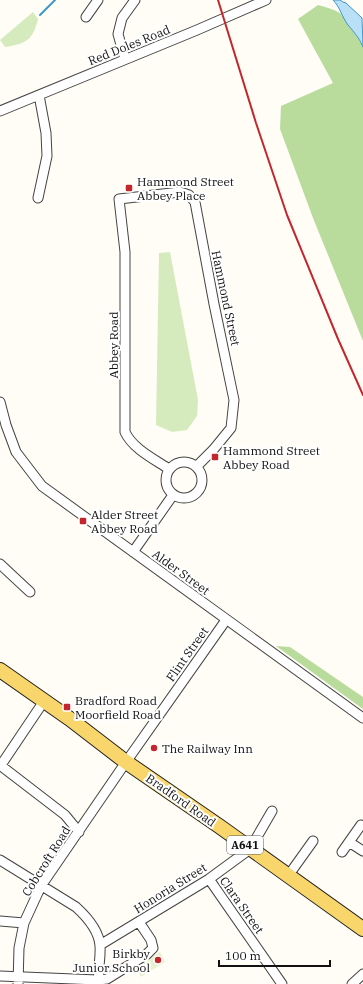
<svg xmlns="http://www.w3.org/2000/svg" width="363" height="984" font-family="'IBM Plex Serif',serif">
<rect width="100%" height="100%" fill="#fffdf5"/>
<path fill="#d5ebbd" d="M33,12L38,19C33,40 26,44 5,47L0,40Z
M170,252L198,400L197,416L187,430L172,432L156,425L159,253Z"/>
<path fill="#b9dc9c" d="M318,5C325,7 333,9 340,13C343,15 361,42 363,47V341L313,218L280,129L281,106L333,83L298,19Z
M276,646L290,647L363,697V709Z"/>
<path fill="#e6f2cf" d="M160,952L165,962L141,977L135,967Z"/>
<path fill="#b9e0f7" stroke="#3f96cf" d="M333,0H340L343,2L346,3L362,18L363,47C360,39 354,32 348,25C342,17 340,7 333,0Z"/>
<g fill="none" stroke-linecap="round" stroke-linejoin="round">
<path stroke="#3f96cf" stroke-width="2" d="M40,15L55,0"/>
<g stroke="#444" stroke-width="11">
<path id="street" d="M86,17L98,0
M125,59L118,34L122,18L135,0
M0,111L197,30L266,0
M38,198L47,156L46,133L39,95
M0,402L6,425L16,452L42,486L363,718
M166 480a18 18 0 1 1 36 0a18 18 0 1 1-36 0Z
M169,469C154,459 133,449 125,432V252L119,199L180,192L189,195L195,202L214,304L234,400L231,428L213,450L197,466
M133,552L173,495
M0,564L30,592
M0,765L65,815L79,832
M1,765L44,701
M349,842L361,825
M342,852L349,842L363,851
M0,860L76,907C87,917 99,930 100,946C101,959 97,971 99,984
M288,876L313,841
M209,879L282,984
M0,921L24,923
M100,945L209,879L250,849L272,811
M0,976L98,980L107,979L147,954L153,948L151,940L139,922
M18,984L19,948L24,923L41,886L126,762L226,620
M352,984L363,974"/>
</g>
<g stroke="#222" stroke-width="16">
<path id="primary" d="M0,670L70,719L126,762L219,826L363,929"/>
</g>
<use href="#street" stroke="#fff" stroke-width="9"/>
<use href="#primary" stroke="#f9d66b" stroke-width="14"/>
<path stroke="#c4262e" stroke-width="2" d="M218,0L256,123L287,215L338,339L363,395"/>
</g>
<g fill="#c4262e" stroke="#fff" stroke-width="1.5">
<rect x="125" y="184" width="8" height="8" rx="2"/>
<rect x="211" y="453" width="8" height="8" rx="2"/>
<rect x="79" y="517" width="8" height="8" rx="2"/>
<rect x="63" y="703" width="8" height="8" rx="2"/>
<circle cx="154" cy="748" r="4"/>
<circle cx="158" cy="960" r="4"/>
</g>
<g text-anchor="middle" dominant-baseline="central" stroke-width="4" stroke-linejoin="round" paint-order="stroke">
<rect fill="#fff" stroke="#585858" stroke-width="1" x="227" y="836" width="36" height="18" rx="3"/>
<g font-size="11" font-weight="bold" fill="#111">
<text x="245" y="845">A641</text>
</g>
<g font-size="12" fill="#111" stroke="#fff">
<text transform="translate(129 45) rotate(-22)">Red Doles Road</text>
<text transform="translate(226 298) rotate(78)">Hammond Street</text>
<text transform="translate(113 345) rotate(-90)">Abbey Road</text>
<text transform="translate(181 572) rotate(36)">Alder Street</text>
<text transform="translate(187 654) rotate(-55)">Flint Street</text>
<text transform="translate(181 800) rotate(35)">Bradford Road</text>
<text transform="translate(46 861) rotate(-58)">Cobcroft Road</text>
<text transform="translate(170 888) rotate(-32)">Honoria Street</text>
<text transform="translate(242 905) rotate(55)">Clara Street</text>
</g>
<g font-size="12" fill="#111" stroke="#fff" text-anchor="start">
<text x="137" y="181">Hammond Street<tspan x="137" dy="14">Abbey Place</tspan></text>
<text x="223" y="450">Hammond Street<tspan x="223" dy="14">Abbey Road</tspan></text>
<text x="91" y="514">Alder Street<tspan x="91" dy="14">Abbey Road</tspan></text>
<text x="75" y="700">Bradford Road<tspan x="75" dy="14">Moorfield Road</tspan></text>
<text x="162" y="748">The Railway Inn</text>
<text x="150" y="953" text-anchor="end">Birkby<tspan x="150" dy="14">Junior School</tspan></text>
</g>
</g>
<path d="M219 960v6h111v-6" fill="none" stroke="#111111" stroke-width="2"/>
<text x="225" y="960" font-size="12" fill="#111111" stroke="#ffffff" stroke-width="3" paint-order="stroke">100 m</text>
</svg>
